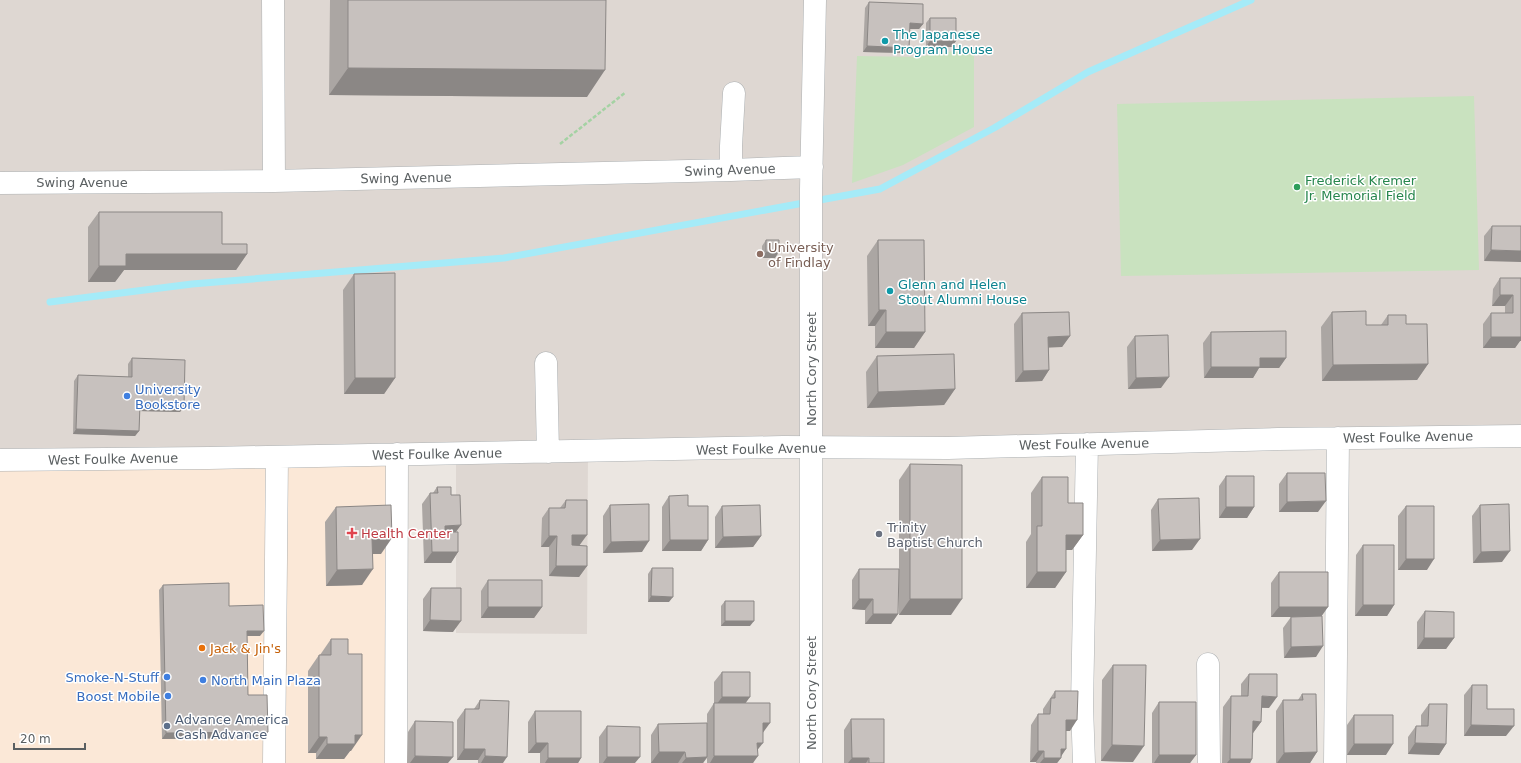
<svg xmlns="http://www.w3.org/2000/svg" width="1521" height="763" font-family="'DejaVu Sans',sans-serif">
<rect width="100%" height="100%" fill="#ebe6e1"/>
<path fill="#fbe8d7" d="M397,454L396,763H0V469Z"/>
<path fill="#ded7d2" d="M0,0H1521V439L588,452L587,634L456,633V454L0,460Z"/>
<path fill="#c9e2bf" d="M974,48V127L903,165L852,183L857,56L916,57Z
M1474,96L1479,270L1121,276L1117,104Z"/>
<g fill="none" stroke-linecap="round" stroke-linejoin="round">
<path stroke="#a5ebf8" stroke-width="7" d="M50,302L192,284L504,258L880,189L994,128L1088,72L1251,0"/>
<g stroke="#adb1b3" stroke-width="23">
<path id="minor" d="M273,0L274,181
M731,170V146L734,93
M0,183L274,181L731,170L812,167
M546,363L548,452
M0,460L209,458L783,447L948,448L1278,439L1521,436
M1208,664L1209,763
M274,763L277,457
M396,763L397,454
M811,763V189L815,0
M1084,763L1082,706L1087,444
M1335,763L1338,438"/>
</g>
<path stroke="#a4d2a3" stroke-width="2.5" stroke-dasharray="4 2" stroke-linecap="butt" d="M560,144L626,92"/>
<use href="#minor" stroke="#fff" stroke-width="22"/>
</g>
<path fill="#aba6a3" d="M330,0H606L587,97L329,95Z
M869,2L923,24L919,29H910L909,48L905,53L863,52L865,8Z
M930,18L952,47H926V23Z
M99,212L222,244L247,254L236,270H124L115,282H88V227Z
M1492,226H1521L1484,261V236Z
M766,240L775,258H762V246Z
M878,240L925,332L914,348H875V326H868L867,256Z
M354,274L395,378L384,394H344L343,290Z
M1500,278H1521V341H1520L1515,348H1483V324L1491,313H1505V306H1492L1493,289Z
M1332,312L1366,325H1381L1388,315L1406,324L1428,364L1417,380L1322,381L1321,327Z
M1022,313L1070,336L1062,347H1049V370L1042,381L1015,382L1014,324Z
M1211,332L1286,358L1279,368H1259L1253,378H1204L1203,343Z
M1135,336L1161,388L1128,389L1127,347Z
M877,356L955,389L944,405L867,408L866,372Z
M132,358L184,406L180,412L140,411L139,431L135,436L73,434L74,381L78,375L128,377V364Z
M910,464L951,615H899V480Z
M1287,473L1318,512H1279V484Z
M1226,476L1254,507L1247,518H1219V486Z
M1042,477L1068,503L1083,535L1072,550H1066V572L1055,588H1026V542L1031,534V493Z
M437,487L451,495L458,552L451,563H424L422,504L430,493H433Z
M669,496L688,506L708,540L701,551H662V507Z
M1158,499L1192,550L1152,551L1151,510Z
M566,500L579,546L587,566L579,577L549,576V547H541L542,518L549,508H560Z
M610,505L642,552L603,553V516Z
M1480,505L1502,562L1473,563L1472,516Z
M722,506L761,536L753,547L715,548V517Z
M1406,506L1427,570H1398V516Z
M336,507L381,554H372L362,585L326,586L325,522Z
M1363,545L1394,605L1387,616H1355L1356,555Z
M652,568L669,602H648V574Z
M859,569L898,614L891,624H865V610L852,609V580Z
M1279,572L1321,616L1316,657L1284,658L1283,628L1291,617H1271V583Z
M488,580L542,607L534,618H481V591Z
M163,585L229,606L260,636H247L248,695L268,732L264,738L162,739L159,590Z
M431,588L453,632L423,631V599Z
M725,601L750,626H721V606Z
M1425,611L1454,638L1446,649H1417V622Z
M331,639L348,654L351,751H350L344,759H316V753H308V671L319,655H320Z
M1113,665L1133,762L1101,761L1102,680Z
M722,672L745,703L763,733L753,763H707V758L703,763H651V735L658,724L707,733V714L714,703V682Z
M1249,674L1269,708H1261V722L1253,733L1252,759L1250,763H1222L1223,707L1231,696H1241V684Z
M1472,685L1487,709L1506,736H1464V695Z
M1055,691L1070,731H1066L1061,758L1057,763H1036V762H1030L1031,725L1038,714H1043V709Z
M1302,694L1317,752L1310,763H1276V711L1283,700H1298Z
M480,700L503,763H478V760H457V720L465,709H474Z
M1159,702L1196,755L1190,763H1152V713Z
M1429,704L1446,744L1439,755L1408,754V737L1416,726H1421V715Z
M535,711L581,758L578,763H540V753H528V722Z
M1354,715L1386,755H1347V725Z
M851,719L884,763H844V730Z
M415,721L448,763H407L408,732Z
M607,726L635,763H599V737Z"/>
<path fill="#8b8785" d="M910,23L923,24L919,29H906Z
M930,41H956L952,47H926Z
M867,46L909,48L905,53L863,52Z
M348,68L605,70L587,97L329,95Z
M1491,250L1521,251V262L1484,261Z
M766,252H779L775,258H762Z
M126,254H247L236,270H124L115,282H88L99,266Z
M1500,295H1513L1505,306H1492Z
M879,310H886L875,326H868Z
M886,332H925L914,348H875Z
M1521,332V341H1520L1515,348H1483L1491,337Z
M1070,336L1062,347L1041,348L1048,337Z
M1260,358H1286L1279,368H1259L1253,378H1204L1211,367Z
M1428,364L1417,380L1322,381L1333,365Z
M1049,370L1042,381L1015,382L1023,371Z
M1169,377L1161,388L1128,389L1136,378Z
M355,378H395L384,394H344Z
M955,389L944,405L867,408L878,392Z
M140,405L184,406L180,412L136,411Z
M76,429L139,431L135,436L73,434Z
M1326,501L1318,512H1279L1287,502Z
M1226,507H1254L1247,518H1219Z
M461,525L453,536L437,537L445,526Z
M572,535H587L579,546H565Z
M1066,535H1083L1072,550H1055Z
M549,536H557L549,547H541Z
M761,536L753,547L715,548L723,537Z
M392,538L381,554H361L372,539Z
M1200,539L1192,550L1152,551L1160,540Z
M670,540H708L701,551H662Z
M649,541L642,552L603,553L611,542Z
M1510,551L1502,562L1473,563L1481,552Z
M432,552H458L451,563H424Z
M1406,559H1434L1427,570H1398Z
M556,566H587L579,577L549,576Z
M373,569L362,585L326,586L337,570Z
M1037,572H1066L1055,588H1026Z
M651,596L673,597L669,602H648Z
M859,599H873L865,610L852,609Z
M910,599H962L951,615H899Z
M1363,605H1394L1387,616H1355Z
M488,607H542L534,618H481Z
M1279,607H1328L1321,617H1271Z
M873,614H898L891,624H865Z
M430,620L461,621L453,632L423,631Z
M725,621H754L750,626H721Z
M247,631H264L260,636H243Z
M1424,638H1454L1446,649H1417Z
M1323,646L1316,657L1284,658L1291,647Z
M1262,696L1277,697L1269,708L1254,707Z
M722,697H750L742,708H714Z
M1066,720H1077L1070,731H1059Z
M1253,721L1261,722L1253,733L1245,732Z
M763,723H770L762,734Z
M1471,725L1514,726L1506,736H1464Z
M268,732L264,738L162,739L166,733Z
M355,735H362L351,751H350L344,759H316L327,744Z
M319,737H327L316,753H308Z
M536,743H548L540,753H528Z
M757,743H763L755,753Z
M1415,743L1446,744L1439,755L1408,754Z
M1354,744H1393L1386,755H1347Z
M1112,745L1144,746L1133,762L1101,761Z
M464,749H485L478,760H457Z
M1061,749H1066L1060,758H1061L1057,763H1040L1044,758Z
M1038,751H1044L1036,762H1030Z
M659,752H685L678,763H651Z
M1317,752L1310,763H1277L1284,753Z
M1159,755H1196L1190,763H1154Z
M415,756L453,757L448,763H410Z
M485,756L507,757L503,763H481Z
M714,756H758L753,763H710Z
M607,757H640L635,763H603Z
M707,757L703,763H682L686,758Z
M548,758H581L578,763H545Z
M852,758H869L866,763H848Z
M1230,759H1252L1250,763H1227Z"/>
<path fill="#c7c1be" stroke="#8b8785" d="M348,0H606L605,70L348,68Z
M869,2L923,4V24L910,23L909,48L867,46Z
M930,18H956V41H930Z
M99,212H222V244H247V254H126V266H99Z
M1492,226H1521V251L1491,250Z
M766,240H779V252H766Z
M878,240H924L925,332H886V310H879Z
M395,273V378H355L354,274Z
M1500,278H1521V337H1491V313H1513V295H1500Z
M1366,311V325H1388V315H1406V324H1427L1428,364L1333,365L1332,312Z
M1069,312L1070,336L1048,337L1049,370L1023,371L1022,313Z
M1286,331V358H1260V367H1211V332Z
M1168,335L1169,377L1136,378L1135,336Z
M954,354L955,389L878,392L877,356Z
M132,358L185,360L184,406L140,405L139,431L76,429L78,375L132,377Z
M910,464L962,465V599H910Z
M1287,473H1325L1326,501L1287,502Z
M1226,476H1254V507H1226Z
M1042,477H1068V503H1083V535H1066V572H1037V526H1042Z
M437,487H451V495H460L461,525L445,526V532H458V552H432L430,493H438Z
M688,495V506H708V540H670L669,496Z
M1199,498L1200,539L1160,540L1158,499Z
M566,500H587V535H572V545L587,546V566H556L557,536H549V508H565Z
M649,504V541L611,542L610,505Z
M1509,504L1510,551L1481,552L1480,505Z
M391,505L392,538L372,539L373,569L337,570L336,507Z
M760,505L761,536L723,537L722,506Z
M1406,506H1434V559H1406Z
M1363,545H1394V605H1363Z
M652,568H673V597L651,596Z
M859,569H899L898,614H873V599H859Z
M1279,572H1328V607H1279Z
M488,580H542V607H488Z
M229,583V606L263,605L264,631H247L248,695H267L268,732L166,733L163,585Z
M431,588H461V621L430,620Z
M725,601H754V621H725Z
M1425,611L1454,612V638H1424Z
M1322,616L1323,646L1291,647V617Z
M331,639H348V654H362V735H355V744H327V737H319V655H331Z
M1113,665H1146L1144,746L1112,745Z
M722,672H750V697H722Z
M1249,674H1277V697L1262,696L1261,722L1253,721L1252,759H1230L1231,696H1248Z
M1472,685H1487V709H1514V726L1471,725Z
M1055,691H1078L1077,720H1066V749H1061V758H1044V751H1038V714H1050L1051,698H1055Z
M1302,694H1316L1317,752L1284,753L1283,700H1303Z
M480,700L509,701L507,757L485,756V749H464L465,709H479Z
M1159,702H1196V755H1159Z
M714,703H770V723H763V743H757L758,756H714Z
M1429,704H1447L1446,744L1415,743L1416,726H1428Z
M535,711H581V758H548V743H536Z
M1354,715H1393V744H1354Z
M851,719H884V763H869V758H852Z
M415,721L453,722V757L415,756Z
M707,723V757L686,758L685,752H659L658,724Z
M607,726L640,727V757H607Z"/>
<g fill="#0f9aa8" stroke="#fff" stroke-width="1.5">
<circle cx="885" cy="41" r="4"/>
<circle cx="890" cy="291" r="4"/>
</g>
<circle fill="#2e9e5b" stroke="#fff" stroke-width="1.5" cx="1297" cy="187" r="4"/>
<circle fill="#8d6e63" stroke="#fff" stroke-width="1.5" cx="760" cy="254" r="4"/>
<g fill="#3f7fe0" stroke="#fff" stroke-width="1.5">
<circle cx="127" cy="396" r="4"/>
<circle cx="167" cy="677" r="4"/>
<circle cx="203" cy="680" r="4"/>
<circle cx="168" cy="696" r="4"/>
</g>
<path fill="#e0444e" stroke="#fff" stroke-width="1.5" d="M350 527h4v4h4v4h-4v4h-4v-4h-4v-4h4z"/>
<circle fill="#6b7280" stroke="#fff" stroke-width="1.5" cx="879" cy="534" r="4"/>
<circle fill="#e8710a" stroke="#fff" stroke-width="1.5" cx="202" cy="648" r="4"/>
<circle fill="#5c6f8a" stroke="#fff" stroke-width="1.5" cx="167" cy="726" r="4"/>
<g text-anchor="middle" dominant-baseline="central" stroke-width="3" stroke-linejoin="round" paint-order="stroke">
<g font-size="13" fill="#0d838f" stroke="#fff" text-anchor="start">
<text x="893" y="34">The Japanese<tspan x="893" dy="15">Program House</tspan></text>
<text x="898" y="284">Glenn and Helen<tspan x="898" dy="15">Stout Alumni House</tspan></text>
</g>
<g font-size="13" fill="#5a5f61" stroke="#fff">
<text transform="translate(730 170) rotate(-2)">Swing Avenue</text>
<text transform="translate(406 178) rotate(-1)">Swing Avenue</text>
<text x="82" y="182">Swing Avenue</text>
<text transform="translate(811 369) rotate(-90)">North Cory Street</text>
<text transform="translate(1408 437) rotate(-1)">West Foulke Avenue</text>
<text transform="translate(1084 444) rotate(-1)">West Foulke Avenue</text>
<text transform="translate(761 449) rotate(-1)">West Foulke Avenue</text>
<text transform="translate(437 454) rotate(-1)">West Foulke Avenue</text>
<text transform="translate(113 459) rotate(-1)">West Foulke Avenue</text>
<text transform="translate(811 693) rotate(-90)">North Cory Street</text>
</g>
<g font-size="13" fill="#27864d" stroke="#fff" text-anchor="start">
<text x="1305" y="180">Frederick Kremer<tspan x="1305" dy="15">Jr. Memorial Field</tspan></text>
</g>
<g font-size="13" fill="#785e54" stroke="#fff" text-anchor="start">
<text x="768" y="247">University<tspan x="768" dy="15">of Findlay</tspan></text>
</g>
<g font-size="13" fill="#366cbe" stroke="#fff" text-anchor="start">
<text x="135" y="389">University<tspan x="135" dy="15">Bookstore</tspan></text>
<text x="159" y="677" text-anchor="end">Smoke-N-Stuff</text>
<text x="211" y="680">North Main Plaza</text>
<text x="160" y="696" text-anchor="end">Boost Mobile</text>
</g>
<g font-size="13" fill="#5b616d" stroke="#fff" text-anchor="start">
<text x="887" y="527">Trinity<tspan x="887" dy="15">Baptist Church</tspan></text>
</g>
<g font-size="13" fill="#be3a42" stroke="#fff" text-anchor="start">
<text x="361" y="533">Health Center</text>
</g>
<g font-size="13" fill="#c56008" stroke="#fff" text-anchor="start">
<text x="210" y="648">Jack &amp; Jin's</text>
</g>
<g font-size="13" fill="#4e5e75" stroke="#fff" text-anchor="start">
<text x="175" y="719">Advance America<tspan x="175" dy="15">Cash Advance</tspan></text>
</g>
</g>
<path d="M14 743v6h71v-6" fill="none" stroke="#5a5f61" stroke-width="2"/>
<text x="20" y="743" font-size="12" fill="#5a5f61" stroke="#ffffff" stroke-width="3" paint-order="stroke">20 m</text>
</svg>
